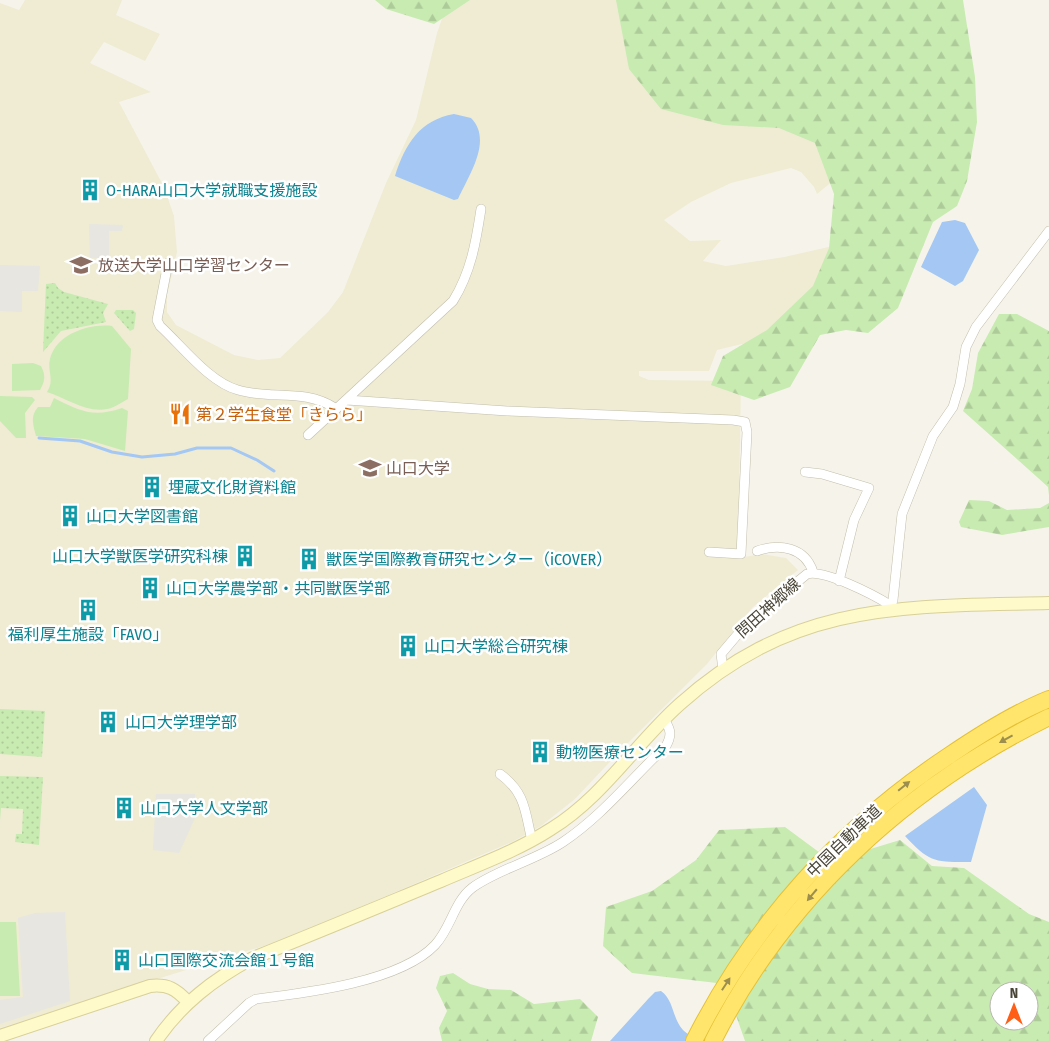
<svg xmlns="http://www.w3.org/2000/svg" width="1049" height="1041" font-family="'Fira Sans Condensed','Noto Sans JP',sans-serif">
<defs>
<pattern id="forest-firs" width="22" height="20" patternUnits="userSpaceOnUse" patternTransform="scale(1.25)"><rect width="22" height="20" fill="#c8ebb1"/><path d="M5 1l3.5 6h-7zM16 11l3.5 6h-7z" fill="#adcb99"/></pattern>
<pattern id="garden-dots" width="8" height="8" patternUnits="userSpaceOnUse" patternTransform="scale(1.25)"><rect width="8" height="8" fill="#c8ebb1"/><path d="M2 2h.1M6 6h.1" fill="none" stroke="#adcb99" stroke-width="1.8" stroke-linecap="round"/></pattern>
</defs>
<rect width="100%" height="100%" fill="#f6f4ea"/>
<path fill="#efecd3" d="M25,0H122L116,15L160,34L145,61L104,42L90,63L151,92L119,102L164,187L174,216L177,252L167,296V312L176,325L234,355L258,360L280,358L328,312L343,292L386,183L416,120L437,33L446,7L454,0H694L769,34L839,176L817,194L814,187L801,172L791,168L731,183L691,202L664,220L690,241L721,240L703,261L726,266L784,257L864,239L779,335L717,350L709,371H639V376L649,380L741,381L738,558L762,554L786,558L798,570L752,608L707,664L622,749L575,799L541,826L512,842L286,939L0,1028V3L19,10Z"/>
<path fill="#c8ebb1" d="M112,326L131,349L128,399C122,402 114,408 107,409C86,413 66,398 47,392C55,380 47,371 50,359C56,334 90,323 112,326Z
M33,363L41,366C46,376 45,381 40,390L12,391V364Z
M0,396L32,397L35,400L25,413L26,438H16L0,421Z
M54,398C80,411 93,418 122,408L128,411L125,451L85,439L36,436C33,425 30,416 38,407H50Z
M0,922H16L20,996H0Z"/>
<path fill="url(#forest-firs)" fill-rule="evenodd" d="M375,0H470L434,24L386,9Z
M616,0H963L975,77L977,122L967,181L957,206L933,222L898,308L868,333L846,330L820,335L790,387L754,400L711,385L723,356L767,330L813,286L829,248L834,194L815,143L779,128L723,125L661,109L629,69Z
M999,314H1017L1049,331V495L1048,487L1037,477L963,411L972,389L978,353Z
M969,500L989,501L1007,510L1040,508L1049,503V527L1002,535L961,527L959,522Z
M785,827L831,861L900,840L932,866L964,868L1029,914L1049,922V1041H745L725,984L632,973L603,946L606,907L652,891L696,860L719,830ZM999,991H1029V1021H999Z
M453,973L470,984L488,989L511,990L534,1004L580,999L598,1017L591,1041H442L439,1028L447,1011L436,988L440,976Z"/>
<path fill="url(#garden-dots)" d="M55,283L58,288L64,292L108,304L103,313L106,322L61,331L43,352L46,284Z
M116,310H133L136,313L134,329L130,331L114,313Z
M0,709L45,711L42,757L0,754Z
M0,776L43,777L39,845L15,842L16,834H22L23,809L1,808L0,821Z"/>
<path fill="#e7e6e1" d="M89,224L123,225L122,231H109V259L90,258Z
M0,265L40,266L38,291H22V312L0,311Z
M156,794H195V818L179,853L153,850Z
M65,912L70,1001L0,1024V1000L23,997L18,918L35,913Z"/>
<path fill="#a4c7f4" d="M454,114L471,118C493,140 469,175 458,199L454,200L395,176C405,144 420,120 454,114Z
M955,220L965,223L979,250L963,281L955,286L921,267L942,222Z
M974,787L987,805L971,862C935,862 930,863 905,836Z
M661,991C674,1000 672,1018 683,1030C687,1034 695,1038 700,1041H610L649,998L655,992Z"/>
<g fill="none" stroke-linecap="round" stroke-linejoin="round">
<path stroke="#a4c7f4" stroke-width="3" d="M39,438L80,441L112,452L142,457L175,454L197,448H231L257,460L274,471"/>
<g stroke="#c2beac" stroke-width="10">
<path id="street" d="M168,263L157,320L160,326C182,346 209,382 238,390C271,400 304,388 335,408
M347,400L507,411L733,420L745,422L747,432L741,554L709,552
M308,435L453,301C471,272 476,242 481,209
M805,472L822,474L869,488L854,520L839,581
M757,551C779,543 805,547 813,572
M890,609L893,600L902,514L933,436L953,407L960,384L966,347L976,327L1049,231
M723,670L721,654L749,621L807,574C824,569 874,595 890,605
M500,774C526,793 525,812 532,841
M208,1041L249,1003L256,999C306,993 400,982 435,945C451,928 454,902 472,888C496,870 536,860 563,842C602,816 632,778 666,746C672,735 671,730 664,719"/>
</g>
<g stroke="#d8d098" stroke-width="14">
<path id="secondary" d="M0,1036L150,986C168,984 176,989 188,1002
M156,1041C181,1004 214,979 253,958C316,933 378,907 441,881C478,865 517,851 551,829C603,797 636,743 680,704C796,600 905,607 1049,603"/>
</g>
<g stroke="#e6c034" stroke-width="18">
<path id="highway" d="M694,1041C753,924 841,827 950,755C981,734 1014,713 1049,699
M713,1041C785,898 906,787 1049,717"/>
</g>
<use href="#street" stroke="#fff" stroke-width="9"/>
<use href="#secondary" stroke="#fffaca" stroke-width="12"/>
<use href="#highway" stroke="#ffe56b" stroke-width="16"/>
</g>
<defs><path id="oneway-solid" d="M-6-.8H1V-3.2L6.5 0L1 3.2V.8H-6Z" transform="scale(1.25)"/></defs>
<g fill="#9b8e4e">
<use href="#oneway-solid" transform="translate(1006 739) rotate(151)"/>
<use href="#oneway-solid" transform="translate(904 786) rotate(-39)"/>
<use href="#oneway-solid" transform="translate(812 895) rotate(130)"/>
<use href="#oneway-solid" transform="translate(726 984) rotate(-57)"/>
</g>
<defs>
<g id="building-bare" transform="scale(1.725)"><path d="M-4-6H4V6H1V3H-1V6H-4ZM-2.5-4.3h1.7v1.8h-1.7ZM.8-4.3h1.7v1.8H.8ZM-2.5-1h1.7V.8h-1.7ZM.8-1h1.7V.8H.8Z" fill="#0f9aa8" stroke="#fff" stroke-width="2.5" paint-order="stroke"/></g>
<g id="university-bare" transform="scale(1.725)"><path d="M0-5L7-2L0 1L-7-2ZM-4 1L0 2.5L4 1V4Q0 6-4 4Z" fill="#8d6e63" stroke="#fff" stroke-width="2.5" paint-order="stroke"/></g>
<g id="restaurant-bare" transform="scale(1.725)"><path d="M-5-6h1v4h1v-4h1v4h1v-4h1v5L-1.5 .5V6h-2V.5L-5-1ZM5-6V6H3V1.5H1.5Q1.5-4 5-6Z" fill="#e8710a" stroke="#fff" stroke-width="2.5" paint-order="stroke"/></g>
</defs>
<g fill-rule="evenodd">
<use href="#building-bare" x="90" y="190"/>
<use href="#university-bare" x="81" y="265"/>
<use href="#restaurant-bare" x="180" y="414"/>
<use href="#university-bare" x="370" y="468"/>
<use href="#building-bare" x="152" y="487"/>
<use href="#building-bare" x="70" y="516"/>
<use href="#building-bare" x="245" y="556"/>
<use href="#building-bare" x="309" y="559"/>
<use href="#building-bare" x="150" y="588"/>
<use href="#building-bare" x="88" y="610"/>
<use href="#building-bare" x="408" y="646"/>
<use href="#building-bare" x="108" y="722"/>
<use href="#building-bare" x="540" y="752"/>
<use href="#building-bare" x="124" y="808"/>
<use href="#building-bare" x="122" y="960"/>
</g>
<g text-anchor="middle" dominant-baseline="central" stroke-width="5" stroke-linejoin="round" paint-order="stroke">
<g font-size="16" fill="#0d838f" stroke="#fff" text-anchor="start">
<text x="106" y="190">O-HARA山口大学就職支援施設</text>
<text x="168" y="487">埋蔵文化財資料館</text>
<text x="86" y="516">山口大学図書館</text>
<text x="228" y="556" text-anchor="end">山口大学獣医学研究科棟</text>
<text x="326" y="559">獣医学国際教育研究センター（iCOVER）</text>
<text x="166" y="588">山口大学農学部・共同獣医学部</text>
<text x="88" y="634" text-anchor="middle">福利厚生施設「FAVO」</text>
<text x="424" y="646">山口大学総合研究棟</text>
<text x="125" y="722">山口大学理学部</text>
<text x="556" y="752">動物医療センター</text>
<text x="140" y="808">山口大学人文学部</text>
<text x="138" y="960">山口国際交流会館１号館</text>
</g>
<g font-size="16" fill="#785e54" stroke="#fff" text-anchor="start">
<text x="98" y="265">放送大学山口学習センター</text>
<text x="386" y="468">山口大学</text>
</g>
<g font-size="16" fill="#c56008" stroke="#fff" text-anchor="start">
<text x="196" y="414">第２学生食堂「きらら」</text>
</g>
<g font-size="16" fill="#4a4637" stroke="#fff">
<text transform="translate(768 608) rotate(-42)">問田神郷線</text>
<text transform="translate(844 841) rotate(-44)">中国自動車道</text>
</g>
</g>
<g transform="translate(1014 1006)"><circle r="24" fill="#ffffff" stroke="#b7b5af"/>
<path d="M0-4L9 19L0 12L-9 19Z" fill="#ff5e17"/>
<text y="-8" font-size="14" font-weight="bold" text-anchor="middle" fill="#4a4637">N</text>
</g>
</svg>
